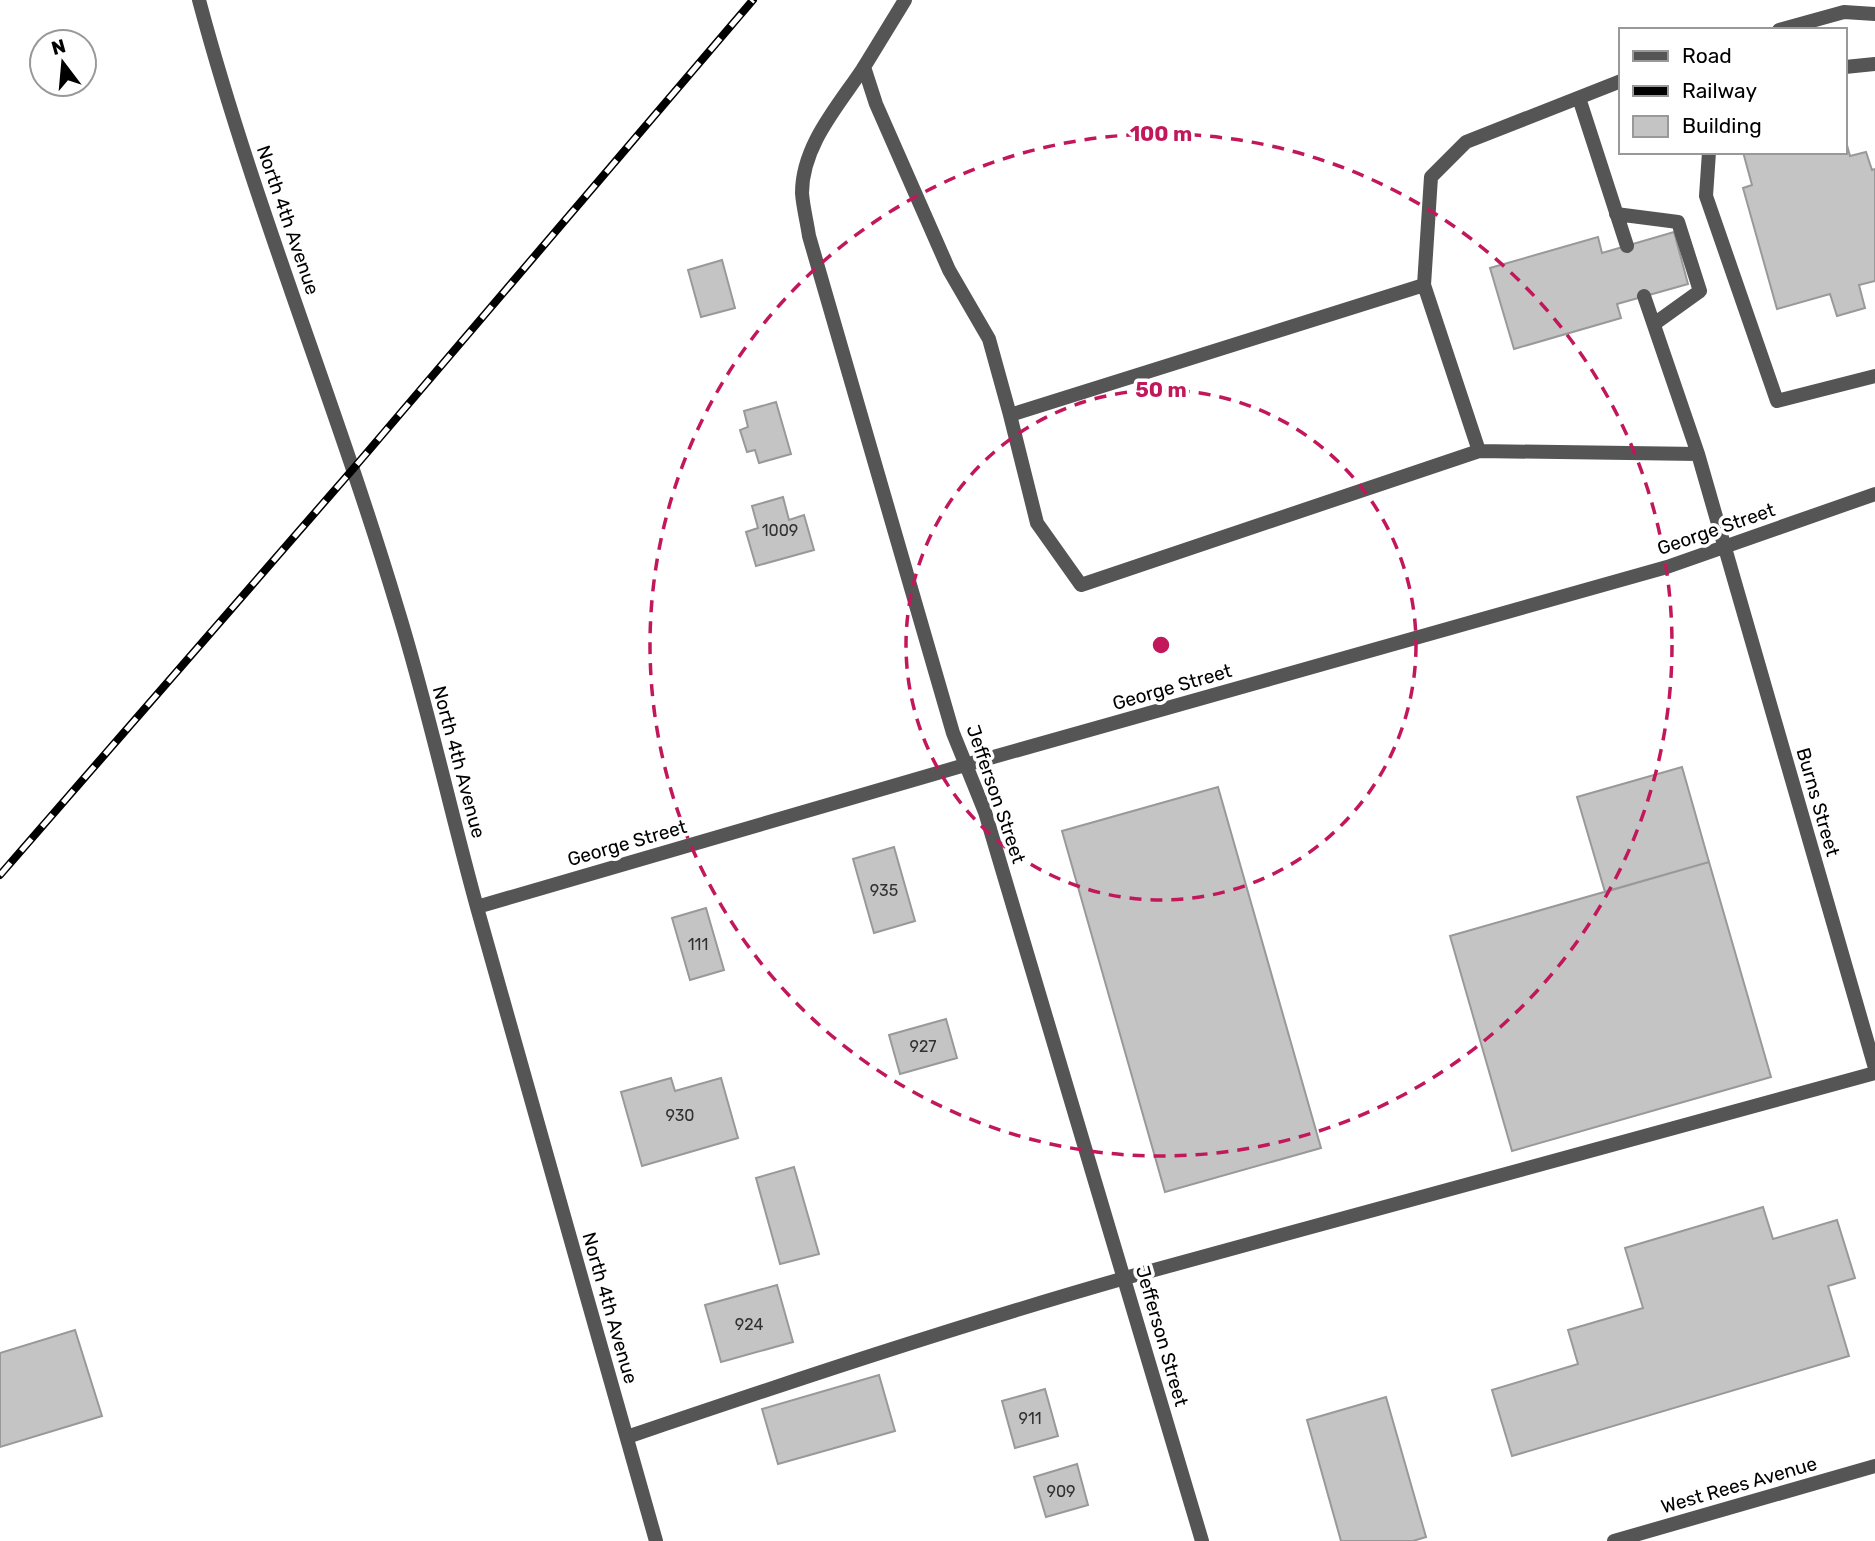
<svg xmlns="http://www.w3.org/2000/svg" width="1875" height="1541" font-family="Rubik,sans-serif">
<rect width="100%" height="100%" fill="#fff"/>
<path fill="#c4c4c4" stroke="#999" stroke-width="2" d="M1845,138L1850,156L1866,152L1872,170L1875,169V281L1859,285L1865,308L1837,316L1830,294L1777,309L1743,188L1752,185L1743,152H1845Z
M1674,232L1688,284L1617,304L1621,318L1514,349L1490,268L1598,237L1602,253Z
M722,260L735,308L701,317L688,270Z
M776,402L791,454L759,463L755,450L747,452L740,430L748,427L744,411Z
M783,497L789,520L804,515L814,550L756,566L746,532L758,528L752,506Z
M1682,767L1709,862L1605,892L1577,797Z
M1218,787L1321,1148L1165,1192L1062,831Z
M894,847L915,921L874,933L853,859Z
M1709,862L1771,1077L1512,1151L1450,936Z
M706,908L724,970L690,980L672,918Z
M946,1019L957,1058L900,1074L889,1035Z
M671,1078L675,1091L721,1078L738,1138L642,1166L621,1092Z
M794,1167L819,1254L780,1264L756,1178Z
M1763,1207L1773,1239L1837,1220L1855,1278L1828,1286L1849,1356L1512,1456L1492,1390L1578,1364L1568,1330L1643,1308L1625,1248Z
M777,1285L793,1342L721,1362L705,1305Z
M75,1330L102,1416L0,1447V1353Z
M879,1375L895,1431L778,1464L762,1409Z
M1045,1389L1058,1436L1015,1448L1002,1401Z
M1386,1397L1426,1537L1413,1541H1341L1307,1420Z
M1077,1464L1088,1505L1046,1517L1034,1477Z"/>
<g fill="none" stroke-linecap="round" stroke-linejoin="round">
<path stroke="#555" stroke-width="14" d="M905,0L864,67L876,104L949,270L989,339L1010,415
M1779,30L1844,12L1875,14
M1845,67L1875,64
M1579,98L1627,246
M1709,152L1706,196L1777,401L1875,376
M1616,214L1678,222L1700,291L1654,324
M1424,285L1431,177L1466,142L1621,81
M1644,296L1698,454
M1479,451L1424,285L1010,415L1037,523L1081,585L1479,451L1698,454L1725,548
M627,1437C792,1381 957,1326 1125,1278L1875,1073"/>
<path stroke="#555" stroke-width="14" d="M199,0C254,206 336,403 397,607C428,707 450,810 478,911C536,1121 597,1331 656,1541
M864,67C839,105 802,145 802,193C803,207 807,222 809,236L953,733L985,812L1202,1541
M1725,548L1875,1068
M477,907L965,765L1667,567L1875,494"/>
<path stroke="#555" stroke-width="14" d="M1614,1541L1875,1466"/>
<g stroke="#000" stroke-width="8">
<path id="rail" d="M0,875L353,469L753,0"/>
</g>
<use href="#rail" stroke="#fff" stroke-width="5" stroke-dasharray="16" stroke-linecap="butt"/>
</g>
<g fill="none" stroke="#c2185b" stroke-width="3.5" stroke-dasharray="12 9">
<circle cx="1161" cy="645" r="255"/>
<circle cx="1161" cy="645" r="511"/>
</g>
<g text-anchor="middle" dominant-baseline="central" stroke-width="7" stroke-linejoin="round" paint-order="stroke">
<g font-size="16" fill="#313131">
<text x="780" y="530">1009</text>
<text x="884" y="890">935</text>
<text x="698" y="944">111</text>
<text x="923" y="1046">927</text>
<text x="680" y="1115">930</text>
<text x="749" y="1324">924</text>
<text x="1030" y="1418">911</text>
<text x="1061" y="1491">909</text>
</g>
<g font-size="19" fill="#000" stroke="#fff">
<text transform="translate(288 220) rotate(71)">North 4th Avenue</text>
<text transform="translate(1716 529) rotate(-19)">George Street</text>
<text transform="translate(1172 687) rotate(-16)">George Street</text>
<text transform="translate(459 762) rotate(75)">North 4th Avenue</text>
<text transform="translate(996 794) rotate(71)">Jefferson Street</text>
<text transform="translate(1818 802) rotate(74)">Burns Street</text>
<text transform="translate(627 843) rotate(-16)">George Street</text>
<text transform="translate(610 1308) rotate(74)">North 4th Avenue</text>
<text transform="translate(1162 1336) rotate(74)">Jefferson Street</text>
<text transform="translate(1739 1485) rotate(-16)">West Rees Avenue</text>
</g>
</g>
<circle cx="1161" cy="645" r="10" fill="#c2185b" stroke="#fff" stroke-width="3.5"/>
<g font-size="21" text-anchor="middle" font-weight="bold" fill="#c2185b" stroke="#fff" stroke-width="7" stroke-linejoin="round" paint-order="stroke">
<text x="1161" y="141">100 m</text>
<text x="1161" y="397">50 m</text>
</g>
<rect x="1619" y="28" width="228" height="126" fill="#ffffff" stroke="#999999" stroke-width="2"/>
<rect x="1633" y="51" width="35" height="10" fill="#555555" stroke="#999999" stroke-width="2"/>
<text x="1682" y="63" font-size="21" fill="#000000">Road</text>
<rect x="1633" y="86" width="35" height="10" fill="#000000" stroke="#999999" stroke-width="2"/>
<text x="1682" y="98" font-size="21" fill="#000000">Railway</text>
<rect x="1633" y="116" width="35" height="21" fill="#c4c4c4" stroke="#999999" stroke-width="2"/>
<text x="1682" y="133" font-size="21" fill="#000000">Building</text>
<g transform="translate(63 63) rotate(344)"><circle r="33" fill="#ffffff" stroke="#999999" stroke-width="2"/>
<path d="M0-5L12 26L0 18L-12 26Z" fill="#000000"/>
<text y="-10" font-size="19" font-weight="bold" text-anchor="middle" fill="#000000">N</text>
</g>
</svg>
